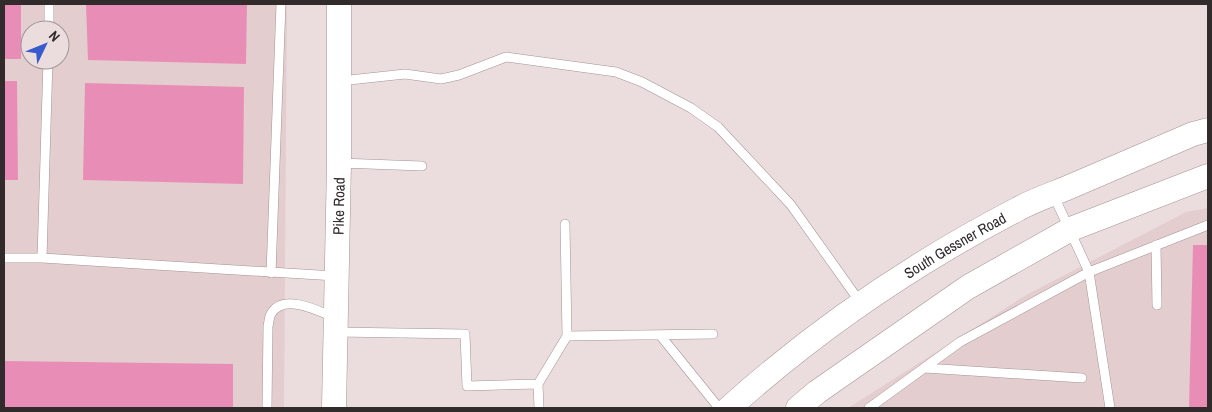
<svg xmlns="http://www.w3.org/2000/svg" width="1212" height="412" font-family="'Archivo Narrow',sans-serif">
<rect width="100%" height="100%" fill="#ebddde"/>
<path fill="#e4cdce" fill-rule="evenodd" d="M4,4H287L284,408H4ZM30,30H60V60H30Z
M1208,208V408H848L1028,294L1186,212Z"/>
<path fill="#e88eb6" d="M4,4H21V59H4Z
M86,4H247L246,64L88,60Z
M4,81H17L18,180H4Z
M85,83L244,87L243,184L83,180Z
M1193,245H1208V408H1189Z
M4,361L233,364V408H4Z"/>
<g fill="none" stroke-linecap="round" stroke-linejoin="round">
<g stroke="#a29495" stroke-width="10">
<path id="lane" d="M49,30V4
M340,81L405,74L441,79L459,75L506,57L616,72L642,82L691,108L718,127L791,205L860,302
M340,163L422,166
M565,224L567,336
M1156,245L1157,305
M4,258H42L335,276
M42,258L48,60
M271,273L281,4
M336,332L465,334L467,386L538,384L539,408
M660,335L719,408
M925,368L1082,378
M538,384L567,336L713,334
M267,408L268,326C269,323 269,317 271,314C283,293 317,310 333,317
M869,408L960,342L1089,272L1053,194
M1110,408L1089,272L1208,225"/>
</g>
<g stroke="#a29495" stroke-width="25">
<g id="secondary">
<path id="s1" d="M334,408L339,163V4"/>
<path id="s2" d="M729,408C816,330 914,263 1018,209C1036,199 1056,193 1074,185C1114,168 1153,151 1193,134L1208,130"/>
<path d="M798,408L817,392L968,287L1071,229L1208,176"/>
</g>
</g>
<use href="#lane" stroke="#fff" stroke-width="9"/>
<use href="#secondary" stroke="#fff" stroke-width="24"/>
</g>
<g text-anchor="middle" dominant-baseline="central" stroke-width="4.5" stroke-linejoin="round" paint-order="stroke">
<g font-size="15" fill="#312b2c" stroke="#ebddde">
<text stroke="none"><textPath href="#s1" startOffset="202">Pike Road</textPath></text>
<text stroke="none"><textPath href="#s2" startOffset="279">South Gessner Road</textPath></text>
</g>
</g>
<rect width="1212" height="412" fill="none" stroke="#312b2c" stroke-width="10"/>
<g transform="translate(45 45) rotate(47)"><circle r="24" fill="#ebddde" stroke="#a19697"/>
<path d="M0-4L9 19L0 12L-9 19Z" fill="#375bcc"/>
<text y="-8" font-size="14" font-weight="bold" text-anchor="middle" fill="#312b2c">N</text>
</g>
</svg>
